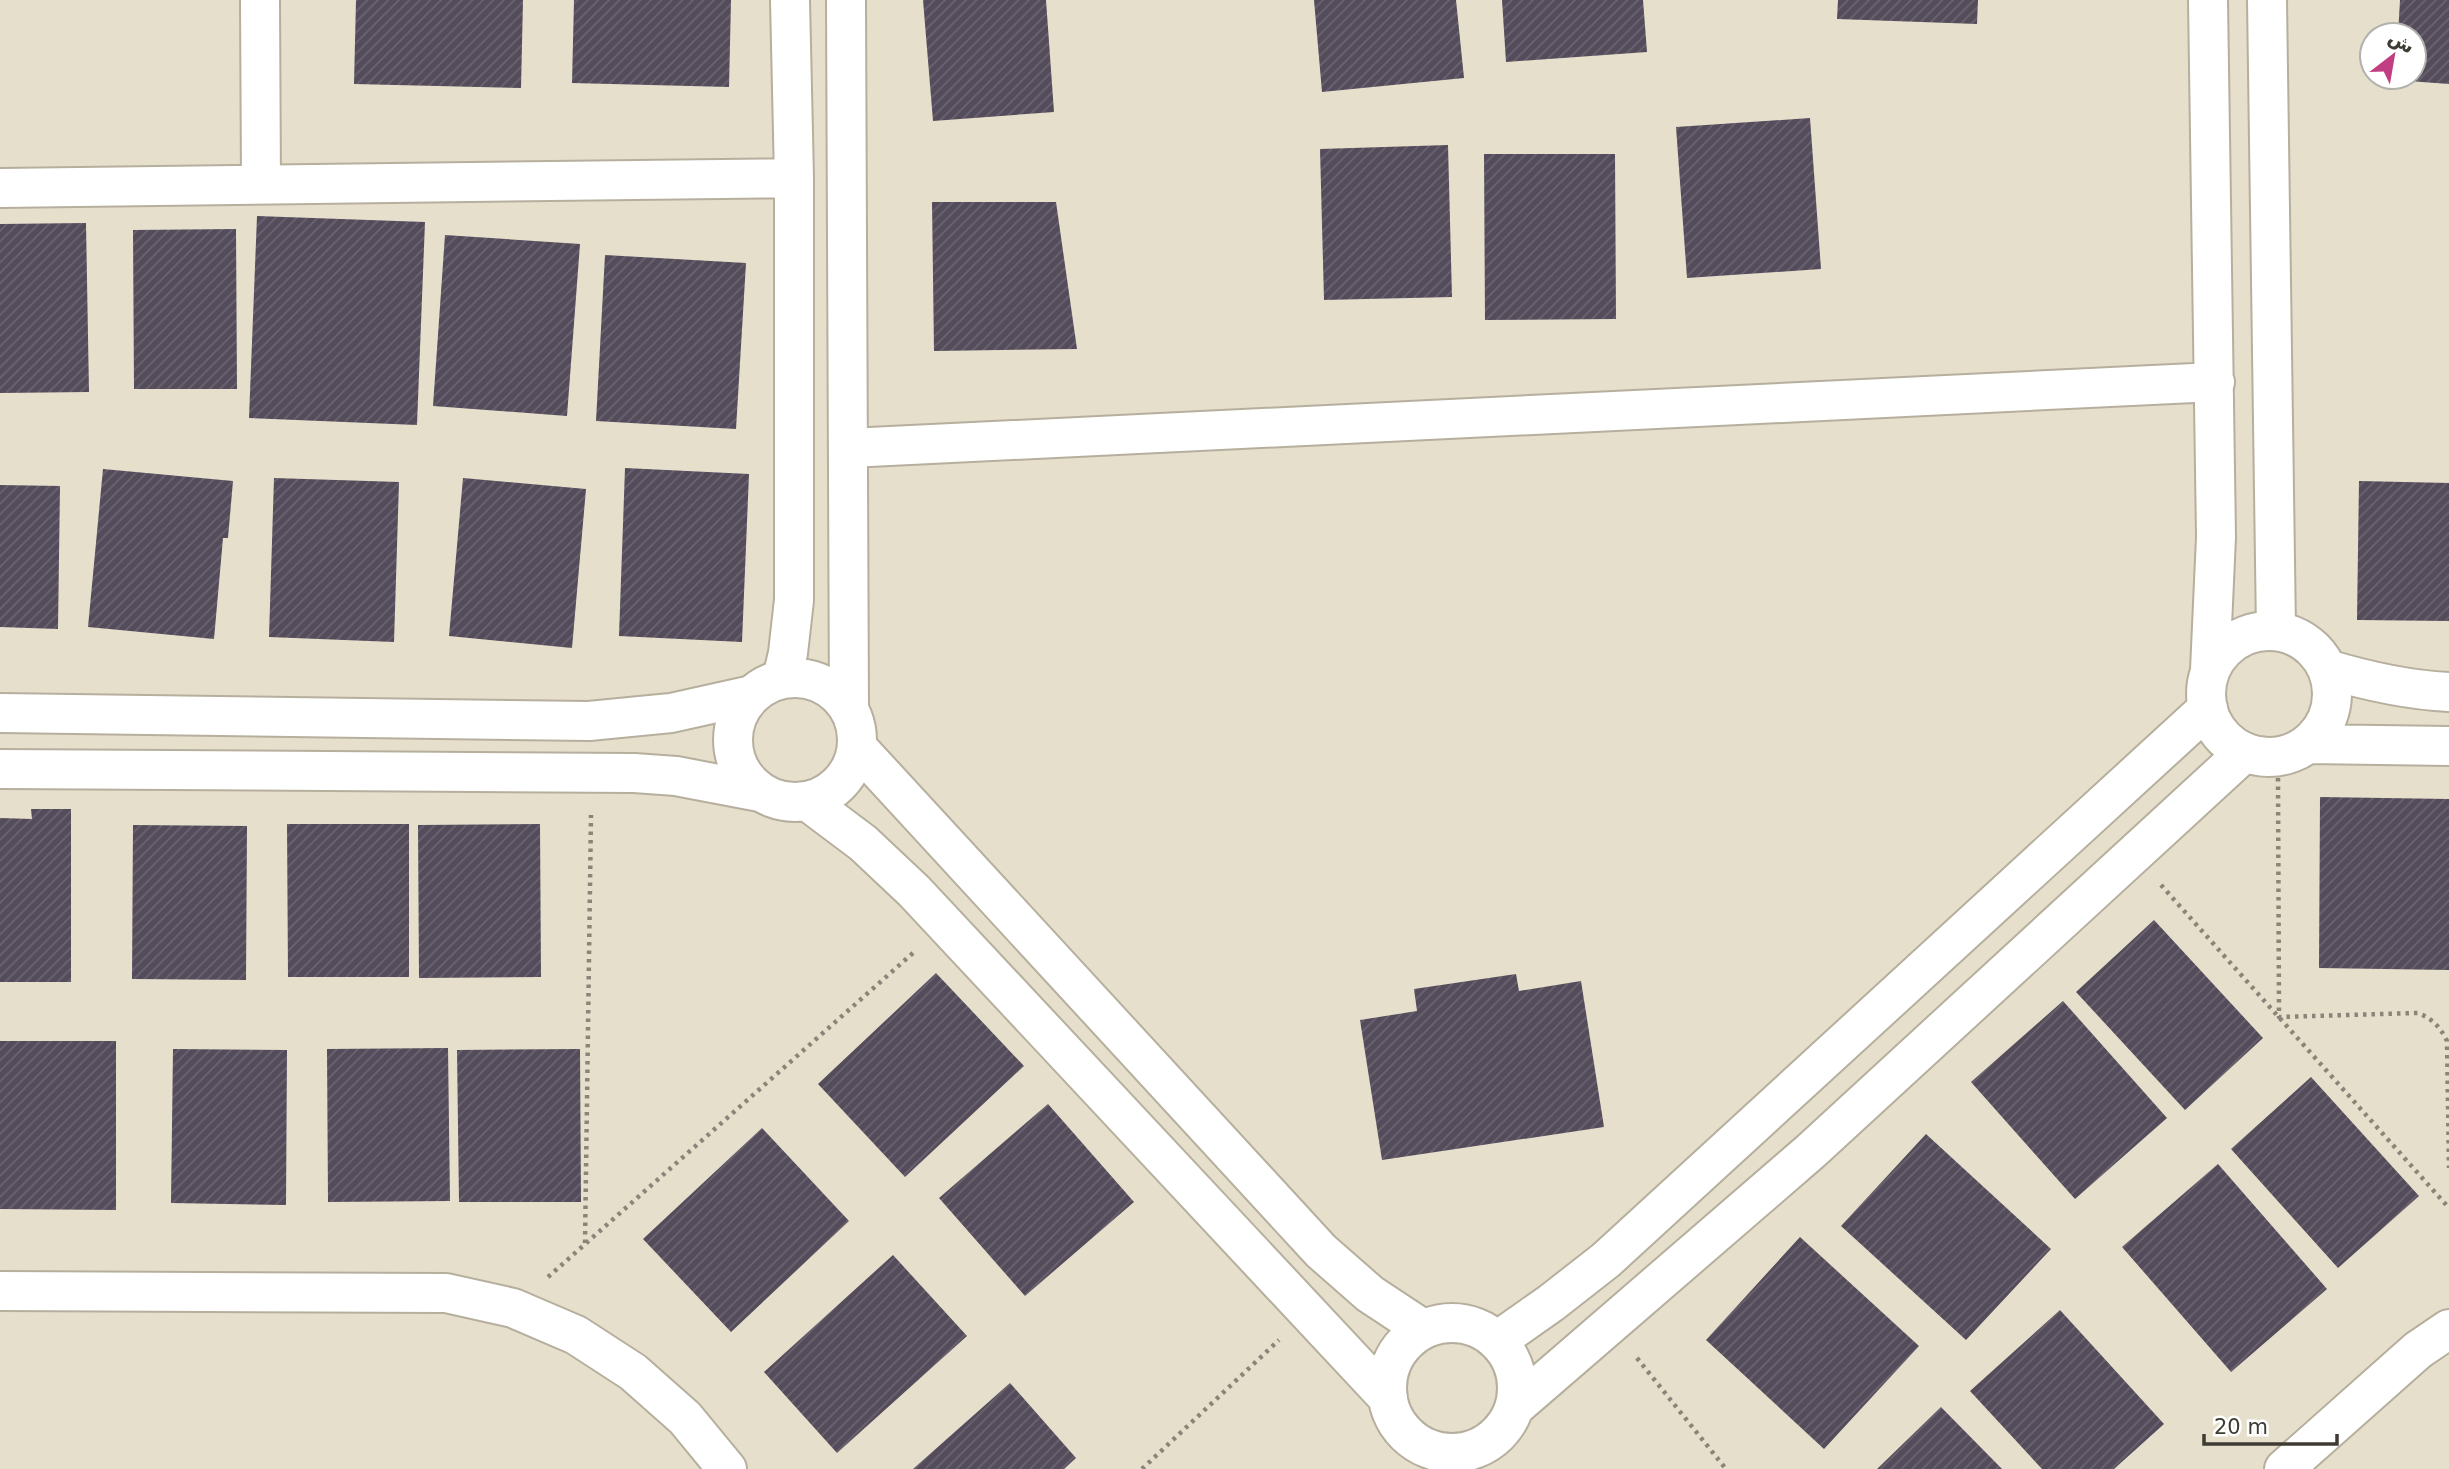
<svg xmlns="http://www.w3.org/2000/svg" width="2449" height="1469" font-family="'DejaVu Sans',Vazirmatn,sans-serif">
<defs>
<pattern id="building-hatch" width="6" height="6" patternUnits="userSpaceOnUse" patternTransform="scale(1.75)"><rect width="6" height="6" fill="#544c5b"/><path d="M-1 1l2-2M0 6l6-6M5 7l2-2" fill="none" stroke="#6b6470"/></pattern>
</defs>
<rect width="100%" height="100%" fill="#e6dfcc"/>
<path fill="url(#building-hatch)" d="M356,0H523L521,88L354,84Z
M574,0H731L729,87L572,83Z
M923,0H1046L1054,112L933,121Z
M1314,0H1456L1464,78L1322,92Z
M1502,0H1643L1647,52L1506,62Z
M1838,0H1978L1977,24L1837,19Z
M2400,0H2449V84L2395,80L2396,77H2414V35H2398Z
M1810,118L1821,269L1687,278L1676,127Z
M1448,145L1452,297L1324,300L1320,149Z
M1484,154H1615L1616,319L1485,320Z
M932,202H1056L1077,349L934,351Z
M257,216L425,222L417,425L249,418Z
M86,223L89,392L0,393V224Z
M236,229L237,389H134L133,230Z
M445,235L580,244L567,416L433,406Z
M605,255L746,263L736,429L596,421Z
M625,468L749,474L742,642L619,636Z
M103,469L233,481L228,538H223L214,639L88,627Z
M274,478L399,482L394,642L269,637Z
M463,478L586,489L572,648L449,636Z
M2359,481L2449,483V621L2357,620Z
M0,485L60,486L58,629L0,627Z
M2320,797L2449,799V970L2319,968Z
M31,809H71V982H0V818L32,819Z
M287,824H409V977H288Z
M540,824L541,977L419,978L418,825Z
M133,825L247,826L246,980L132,979Z
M2154,920L2263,1038L2185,1110L2076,992Z
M936,973L1024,1066L905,1177L818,1084Z
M1516,974L1519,991L1581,981L1604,1127L1382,1160L1360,1020L1417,1011L1414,989Z
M2063,1001L2167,1118L2075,1199L1971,1082Z
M0,1041H116V1210L0,1209Z
M448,1048L450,1201L328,1202L327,1049Z
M173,1049L287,1050L286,1205L171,1203Z
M580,1049L581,1202H459L457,1050Z
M2311,1077L2419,1196L2338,1268L2231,1149Z
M1048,1104L1134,1202L1025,1296L939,1198Z
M762,1128L849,1221L731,1332L643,1239Z
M1926,1134L2051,1249L1966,1340L1841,1226Z
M2218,1164L2327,1289L2231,1372L2122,1247Z
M1800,1237L1919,1346L1824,1449L1706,1340Z
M893,1255L967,1336L837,1453L764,1372Z
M2060,1310L2164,1424L2114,1469H2042L1970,1391Z
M1010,1383L1076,1458L1064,1469H913Z
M1941,1407L2002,1469H1877Z"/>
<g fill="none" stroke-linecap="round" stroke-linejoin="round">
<g stroke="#b6af9d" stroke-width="42">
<path id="minor" d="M260,0L261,184
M846,0L849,709
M2208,0L2216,537L2210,670
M2267,0L2276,631
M0,188L794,178
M849,448L2215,382
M2206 694a63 63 0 1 1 126 0a63 63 0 1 1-126 0Z
M2327,669C2367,681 2407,690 2449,692
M733 740a62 62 0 1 1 124 0a62 62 0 1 1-124 0Z
M782,679L788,653L794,600V178L790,0
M0,713L589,721L671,713L752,695
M2308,744L2449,746
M858,748L1321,1251L1370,1294L1423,1329
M0,769L634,773L676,776L760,792
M807,801L863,843L914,891L1388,1398
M0,1291L446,1293L513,1308L576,1335L633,1372L685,1418L727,1469
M1387 1388a65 65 0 1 1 130 0a65 65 0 1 1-130 0Z
M1497,1341L1551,1303L1606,1260L2208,708
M1516,1406L1811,1151L2245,752
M2284,1469L2418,1350L2449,1329"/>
</g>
<path stroke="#8a8578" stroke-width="4.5" stroke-dasharray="3.5 5" stroke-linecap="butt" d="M2278,778L2279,1017L2418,1013C2433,1019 2440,1027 2447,1041L2449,1168
M2161,885L2449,1208
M585,1243L591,815
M548,1277L913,953
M1637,1358L1726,1469
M1142,1469L1279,1340"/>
<use href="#minor" stroke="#fff" stroke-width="38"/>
</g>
<g transform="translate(2393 56) rotate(31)"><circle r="33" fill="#ffffff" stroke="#b2b1ad" stroke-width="2"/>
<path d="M0-5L12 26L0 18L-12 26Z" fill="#c23e82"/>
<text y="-10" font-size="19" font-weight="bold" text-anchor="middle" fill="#3e3b33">ش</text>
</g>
<path d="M2204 1434v10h133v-10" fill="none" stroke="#3e3b33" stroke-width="3.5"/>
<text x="2214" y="1434" font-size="21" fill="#3e3b33" stroke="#ffffff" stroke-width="5" paint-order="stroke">20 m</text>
</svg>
